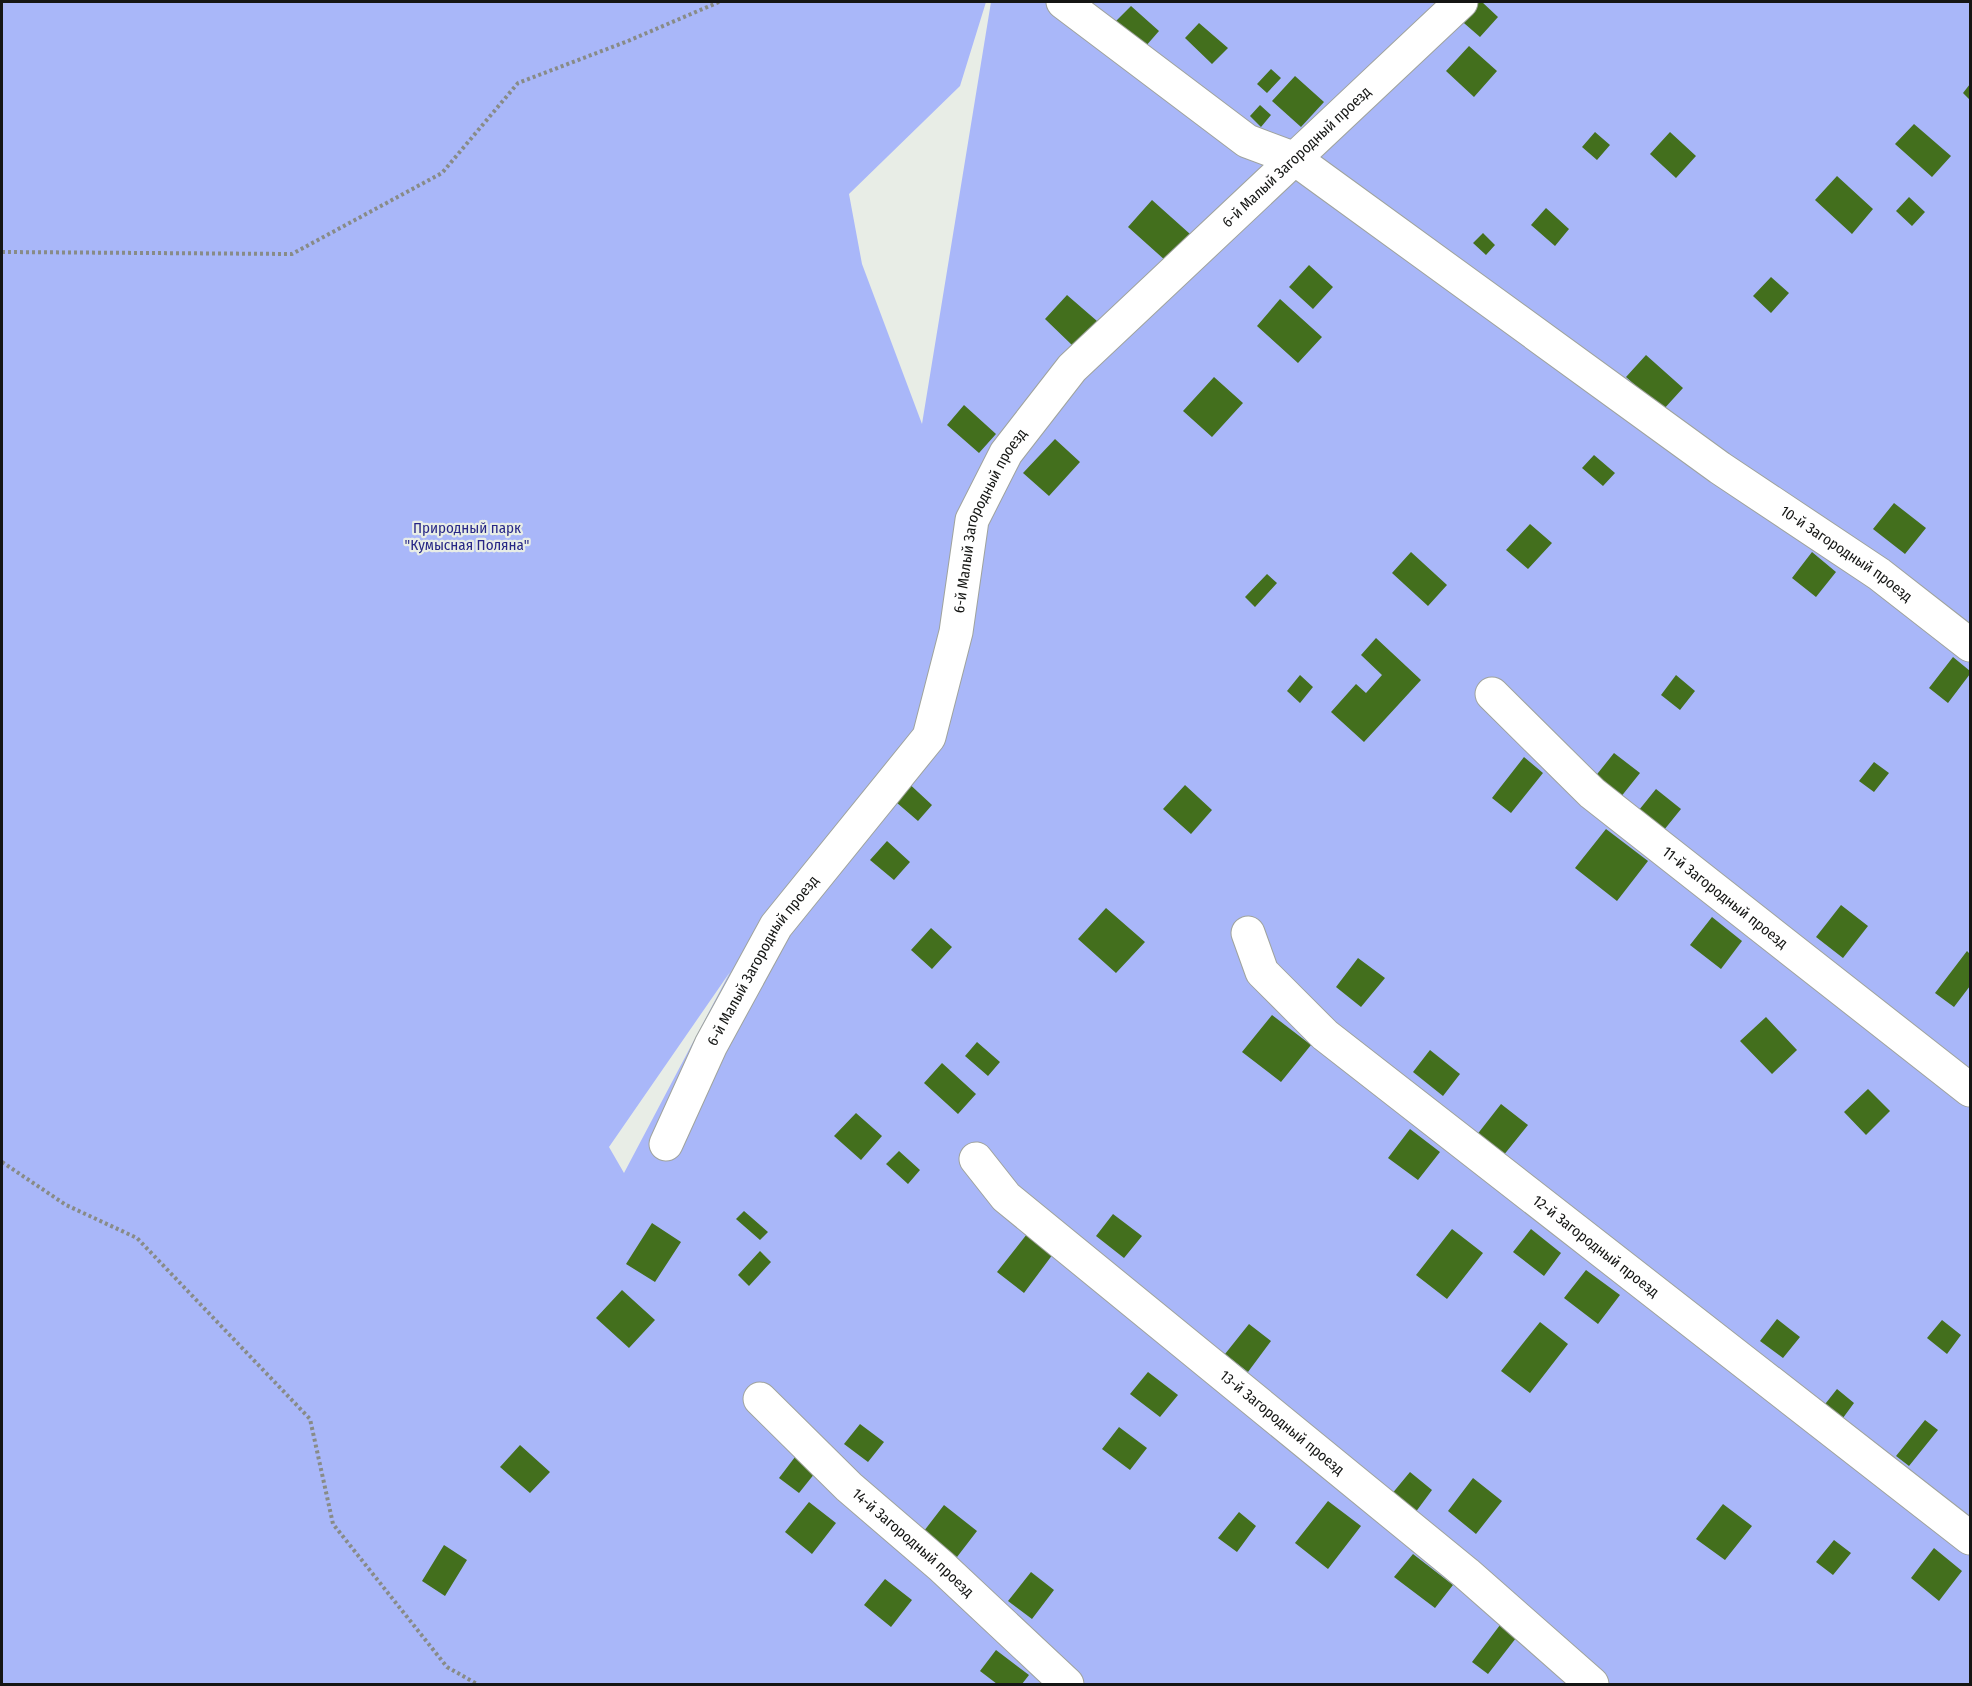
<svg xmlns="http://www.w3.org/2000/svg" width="1972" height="1686" font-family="'Fira Sans Condensed',sans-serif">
<rect width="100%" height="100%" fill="#e8ede6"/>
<path fill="#a9b7f9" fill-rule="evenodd" d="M2,2H986L960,86L849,194L862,264L922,424L991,2H1970V1684H2ZM730,972L624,1173L609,1147Z"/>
<path fill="#436f1d" d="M1471,2H1482L1498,17L1480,37L1457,17Z
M1131,6L1159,31L1145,47L1116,21Z
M1199,23L1228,48L1212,64L1185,38Z
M1469,46L1497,71L1474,97L1446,71Z
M1271,69L1281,78L1267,93L1257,84Z
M1295,76L1324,102L1301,127L1272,101Z
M1970,84V100L1963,93Z
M1260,105L1271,115L1261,127L1250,116Z
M1914,124L1951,156L1932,177L1895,144Z
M1595,132L1610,145L1597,160L1582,147Z
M1670,132L1696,156L1676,178L1650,154Z
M1837,176L1873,209L1852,234L1815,200Z
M1909,197L1925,212L1912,226L1896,211Z
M1152,200L1190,234L1166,261L1128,227Z
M1546,208L1569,229L1555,246L1531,225Z
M1483,233L1495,245L1486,255L1473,243Z
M1309,265L1333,287L1313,309L1289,287Z
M1771,277L1789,293L1771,313L1753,296Z
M1067,295L1097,321L1073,346L1045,319Z
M1280,299L1322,337L1298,363L1257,326Z
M1646,355L1683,388L1663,410L1626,377Z
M1214,377L1243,403L1212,437L1183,411Z
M964,405L996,434L979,453L947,425Z
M1055,439L1080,462L1049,496L1023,473Z
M1594,455L1615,473L1603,486L1582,468Z
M1894,503L1926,528L1905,554L1873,529Z
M1530,524L1552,543L1528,569L1506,550Z
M1411,552L1447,585L1428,606L1392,573Z
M1812,552L1836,572L1816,597L1792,578Z
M1267,574L1277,583L1255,607L1245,597Z
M1376,638L1421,680L1364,742L1331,712L1356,684L1366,693L1382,675L1361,655Z
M1953,657L1970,671V674L1948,703L1929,688Z
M1300,675L1313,687L1300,703L1287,691Z
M1676,675L1695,691L1680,710L1661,695Z
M1614,753L1640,773L1620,798L1594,778Z
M1524,757L1543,773L1511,813L1492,798Z
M1874,762L1889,773L1874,792L1859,781Z
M904,779L932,805L918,821L889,796Z
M1185,785L1212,810L1191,834L1163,809Z
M1656,789L1681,809L1664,830L1639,810Z
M1606,829L1648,861L1617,901L1575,868Z
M887,841L910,862L894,880L870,860Z
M1841,905L1868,926L1843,958L1816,937Z
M1106,908L1145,942L1116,973L1078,939Z
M1712,917L1742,941L1721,969L1690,945Z
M931,928L952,947L932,969L911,950Z
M1967,951L1970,954V986L1954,1007L1935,993Z
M1358,958L1385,978L1361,1007L1336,987Z
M1272,1015L1311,1045L1281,1082L1242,1052Z
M1766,1017L1797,1050L1772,1074L1740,1041Z
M977,1042L1000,1062L988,1076L965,1056Z
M1430,1050L1460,1074L1443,1096L1413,1072Z
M942,1063L976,1094L958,1114L924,1083Z
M1868,1089L1890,1111L1866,1135L1844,1112Z
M1501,1104L1528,1125L1503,1156L1476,1136Z
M856,1113L882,1136L861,1160L834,1136Z
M1410,1129L1440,1152L1418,1180L1388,1158Z
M899,1151L920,1170L908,1184L886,1164Z
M744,1211L768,1232L760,1240L736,1219Z
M1113,1214L1142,1236L1124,1258L1096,1236Z
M652,1223L681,1242L655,1282L626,1264Z
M1452,1229L1483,1253L1447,1299L1416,1275Z
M1531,1229L1561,1253L1544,1276L1513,1252Z
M1027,1234L1053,1254L1024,1293L997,1272Z
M760,1251L771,1262L749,1286L738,1275Z
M1586,1270L1620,1295L1598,1324L1564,1298Z
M622,1290L655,1320L629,1348L596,1318Z
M1777,1319L1800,1337L1783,1358L1760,1341Z
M1942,1320L1961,1335L1947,1354L1927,1338Z
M1540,1322L1568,1344L1530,1393L1501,1371Z
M1249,1324L1271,1341L1248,1372L1225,1354Z
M1148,1372L1178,1395L1160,1417L1130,1394Z
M1837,1389L1854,1403L1840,1422L1822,1408Z
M1925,1420L1938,1430L1909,1466L1896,1456Z
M860,1424L884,1442L868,1462L844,1444Z
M1119,1427L1147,1448L1130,1470L1102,1449Z
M520,1445L550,1472L530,1493L500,1467Z
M795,1457L815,1473L799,1493L779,1478Z
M1410,1472L1432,1490L1415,1513L1391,1495Z
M1473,1478L1502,1501L1476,1534L1448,1511Z
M1328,1501L1361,1526L1328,1569L1295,1543Z
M809,1502L836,1523L812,1554L785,1532Z
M1723,1504L1752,1526L1725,1560L1696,1539Z
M944,1505L977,1531L957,1557L924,1531Z
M1239,1512L1256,1526L1237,1552L1218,1538Z
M1834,1540L1851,1553L1833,1575L1816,1562Z
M444,1545L467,1560L445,1596L422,1581Z
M1934,1548L1962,1571L1939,1601L1911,1578Z
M1413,1554L1453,1585L1435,1608L1394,1577Z
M1031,1572L1054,1590L1032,1619L1008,1601Z
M885,1579L912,1600L891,1627L864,1605Z
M1500,1625L1516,1638L1488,1674L1472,1662Z
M996,1650L1029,1675L1022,1684H997L980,1671Z"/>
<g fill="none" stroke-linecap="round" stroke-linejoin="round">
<g stroke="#9fa39d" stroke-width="35">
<g id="minor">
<path id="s1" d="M1063,2L1247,141L1295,159L1720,468L1879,574L1970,645"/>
<path id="s2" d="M1492,694L1592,793L1970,1090"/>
<path id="s3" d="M1248,933L1262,972L1325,1035L1970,1538"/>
<path id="s4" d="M666,1144L711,1045L776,926L929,737L956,632L972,520L1006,453L1072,368L1461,2"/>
<path id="s5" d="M976,1159L1006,1197L1466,1573L1592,1684"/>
<path id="s6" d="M760,1399L849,1487L941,1566L1067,1684"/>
</g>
</g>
<path stroke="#888b87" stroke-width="4" stroke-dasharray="3 3" stroke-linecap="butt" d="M2,252L292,254L442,173L518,83L628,41L719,2
M2,1162L66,1205L137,1238L310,1419L333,1524L447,1667L477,1684"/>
<use href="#minor" stroke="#fff" stroke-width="33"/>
</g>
<g text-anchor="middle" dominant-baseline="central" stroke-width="4.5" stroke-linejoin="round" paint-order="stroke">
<g font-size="15" fill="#151614" stroke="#e8ede6">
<text stroke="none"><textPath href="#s4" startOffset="1200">6-й Малый Загородный проезд</textPath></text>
<text stroke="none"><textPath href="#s4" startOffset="714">6-й Малый Загородный проезд</textPath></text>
<text stroke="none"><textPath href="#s1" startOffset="960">10-й Загородный проезд</textPath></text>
<text stroke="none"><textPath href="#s2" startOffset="310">11-й Загородный проезд</textPath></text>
<text stroke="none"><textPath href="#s4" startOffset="208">6-й Малый Загородный проезд</textPath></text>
<text stroke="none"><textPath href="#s3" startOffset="474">12-й Загородный проезд</textPath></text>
<text stroke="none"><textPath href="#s5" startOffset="405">13-й Загородный проезд</textPath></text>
<text stroke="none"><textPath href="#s6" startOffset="210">14-й Загородный проезд</textPath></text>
</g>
<g font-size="15" fill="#282886" stroke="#e8ede6">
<text x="467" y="528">Природный парк<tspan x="467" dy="17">"Кумысная Поляна"</tspan></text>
</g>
</g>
<rect width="1972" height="1686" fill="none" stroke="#151614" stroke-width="6"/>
</svg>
